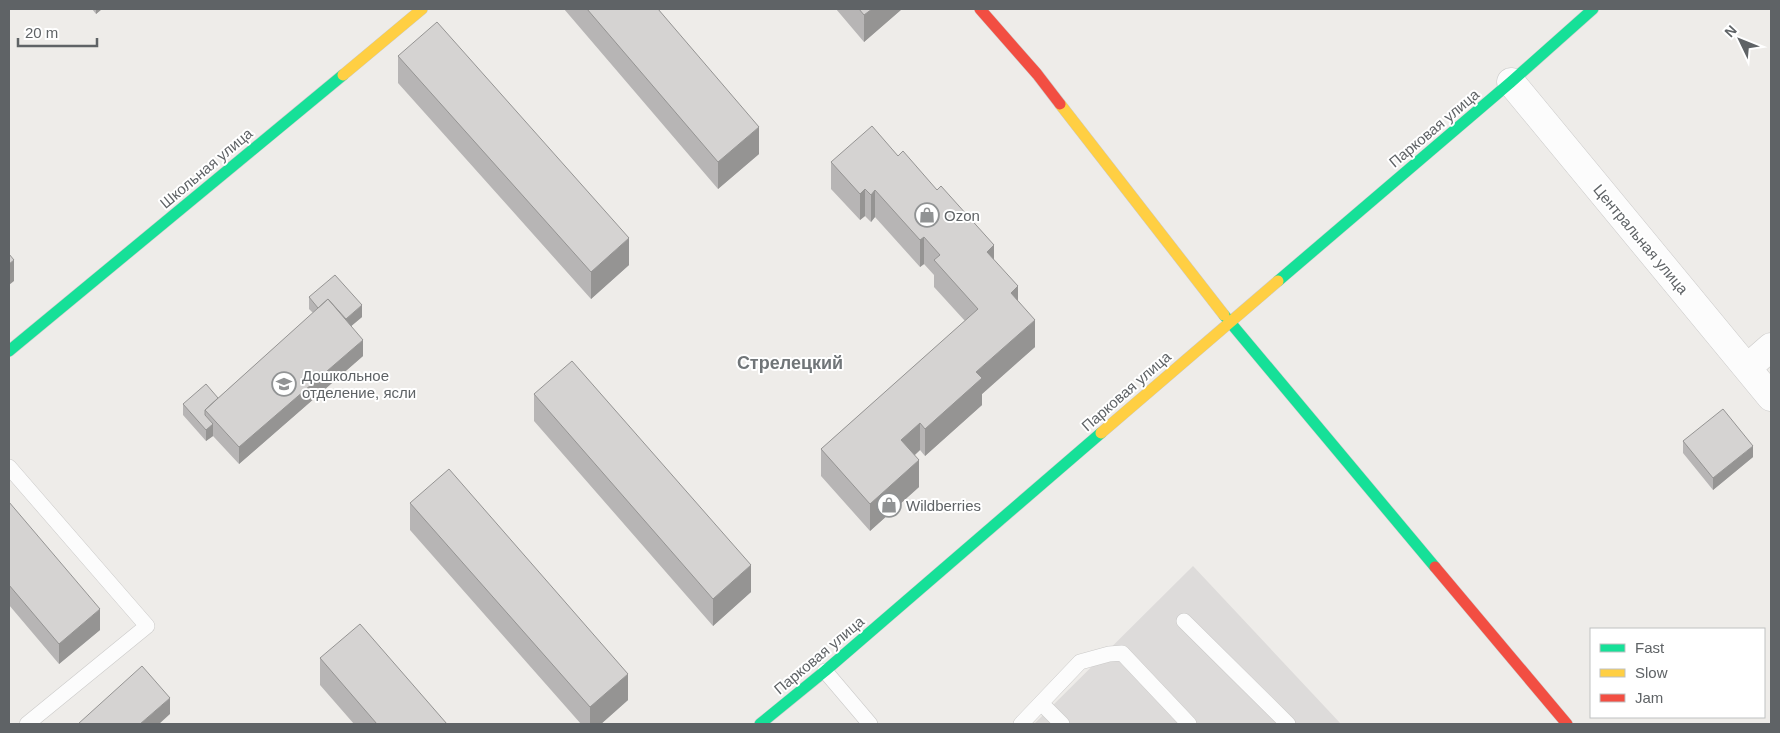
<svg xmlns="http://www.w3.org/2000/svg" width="1780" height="733" font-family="Arial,sans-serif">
<rect width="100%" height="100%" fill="#eeece9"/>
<path fill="#dddbda" d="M1193,566L1341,724H1034Z"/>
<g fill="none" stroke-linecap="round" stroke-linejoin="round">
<g stroke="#cbcac9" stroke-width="16">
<path id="lane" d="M9,467L147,626L27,724
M1184,621L1288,724
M825,671L870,724
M1041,703L1062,724
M1021,724L1080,662L1109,654L1122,653L1189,724"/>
</g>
<g stroke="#cbcac9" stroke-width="29">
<path id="street" d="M1511,82L1771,397
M1747,368L1771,347"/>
</g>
<g stroke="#cacac9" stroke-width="12">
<path id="fast" d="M1278,281L1511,82L1593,9
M1224,315L1435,567
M9,351L343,75
M760,724L825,671L1101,433"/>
</g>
<g stroke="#cacac9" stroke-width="12">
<path id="slow" d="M343,75L422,9
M1060,104L1224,315
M1101,433L1278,281"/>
</g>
<g stroke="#cacac9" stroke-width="12">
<path id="jam" d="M980,9L1037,74L1060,104
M1435,567L1567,724"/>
</g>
<use href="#lane" stroke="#fcfcfc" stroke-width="15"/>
<use href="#street" stroke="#fcfcfc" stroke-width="28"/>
<use href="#fast" stroke="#16e098" stroke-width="11"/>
<use href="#slow" stroke="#ffcf43" stroke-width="11"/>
<use href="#jam" stroke="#f24e42" stroke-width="11"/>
</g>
<path fill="#b7b5b5" d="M92,9H102L96,14Z
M564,9H658L759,154L718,189Z
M836,9H902L864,42Z
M398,56L629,265L591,299L398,83Z
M898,156L994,260L1018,301L1035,347L982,394V405L925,456L920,450L915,455L919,487L870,531L821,476V449L965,321L934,287V275L924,264L920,267L875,217L871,222L865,216L860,220L831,189V162Z
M309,297L362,317L351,326L363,356L239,464L213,436L206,441L183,415V404L218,398L313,313L309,309Z
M534,394L751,592L713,626L534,421Z
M1683,441L1753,457L1713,490L1683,453Z
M9,502L100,630L59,664L9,605Z
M410,503L628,700L601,724H581L410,530Z
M320,658L447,724H354L320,685Z"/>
<path fill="#959493" d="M96,9H102L96,14Z
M872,9H902L864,42V15Z
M759,127V154L718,189V162Z
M865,189V216L860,220V194Z
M875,190V217L871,222V195Z
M924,237V264L920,267V240Z
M629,238V265L591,299V272Z
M994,245V272L987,252Z
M14,260V281L9,285V264Z
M1018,286V313L1011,293Z
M362,305V317L343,333V322Z
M1035,320V347L982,394V405L925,456V429L976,372Z
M363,340V356L239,464V447Z
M920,423V450L901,467V440Z
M213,424V436L206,441V430Z
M1753,446V457L1713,490V478Z
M919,460V487L870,531V504Z
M751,565V592L713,626V599Z
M100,609V630L59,664V644Z
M628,674V700L601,724H590V707Z
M170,698V714L159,724H140Z"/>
<path fill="#d5d3d2" stroke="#959493" d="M587,9H658L759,127L718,162Z
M859,9H872L864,15Z
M437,22L629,238L591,272L398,56Z
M872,126L898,156L903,151L937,190L941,186L994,245L987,252L1018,286L1011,293L1035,320L976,372L982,378L925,429L920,423L901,440L919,460L870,504L821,449L978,309L934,260L940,255L924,237L920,240L875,190L871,195L865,189L860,194L831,162Z
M9,254L14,260L9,264Z
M335,275L362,305L346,319L328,299L318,308L309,297Z
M328,299L363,340L239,447L205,410Z
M572,361L751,565L713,599L534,394Z
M206,384L218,398L205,410V415L213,424L206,430L183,404Z
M1723,409L1753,446L1713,478L1683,441Z
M449,469L628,674L590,707L410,503Z
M9,502L100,609L59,644L9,585Z
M360,624L447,724H377L320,658Z
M142,666L170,698L140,724H78Z"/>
<defs>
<g id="shop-ring" transform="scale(1.25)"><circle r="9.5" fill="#fff" stroke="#919394" stroke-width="1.5"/><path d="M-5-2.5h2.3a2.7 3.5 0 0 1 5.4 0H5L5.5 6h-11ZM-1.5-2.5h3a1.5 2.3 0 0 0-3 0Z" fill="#919394"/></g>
<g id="school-ring" transform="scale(1.25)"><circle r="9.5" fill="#fff" stroke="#919394" stroke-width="1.5"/><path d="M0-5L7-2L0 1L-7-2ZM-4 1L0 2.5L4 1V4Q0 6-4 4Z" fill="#919394"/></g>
</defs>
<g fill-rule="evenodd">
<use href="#shop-ring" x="927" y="215"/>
<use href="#school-ring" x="284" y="384"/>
<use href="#shop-ring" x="889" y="505"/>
</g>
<g text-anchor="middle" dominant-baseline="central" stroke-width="4" stroke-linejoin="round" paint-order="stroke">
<g font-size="15" fill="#5f6366" stroke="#fff">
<text transform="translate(1434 128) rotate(-40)">Парковая улица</text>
<text transform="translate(206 168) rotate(-40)">Школьная улица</text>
<text transform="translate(1641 239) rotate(50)">Центральная улица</text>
<text transform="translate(1126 391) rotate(-41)">Парковая улица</text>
<text transform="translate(819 655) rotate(-40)">Парковая улица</text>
</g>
<g font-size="15" fill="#5f6366" stroke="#fff" text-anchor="start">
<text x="944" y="215">Ozon</text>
<text x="302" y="375">Дошкольное<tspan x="302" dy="17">отделение, ясли</tspan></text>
<text x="906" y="505">Wildberries</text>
</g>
<g font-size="18" font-weight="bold" fill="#707578" stroke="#fff">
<text x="790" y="363">Стрелецкий</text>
</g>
</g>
<rect width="1780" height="733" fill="none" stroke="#5f6366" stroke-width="20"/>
<rect x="1590" y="628" width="175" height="90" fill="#ffffff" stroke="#bfc1c2"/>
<rect x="1600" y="644" width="25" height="8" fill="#16e098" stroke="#bfc1c2"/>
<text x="1635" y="653" font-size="15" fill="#5f6366">Fast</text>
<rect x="1600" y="669" width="25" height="8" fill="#ffcf43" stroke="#bfc1c2"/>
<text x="1635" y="678" font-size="15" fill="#5f6366">Slow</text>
<rect x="1600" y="694" width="25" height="8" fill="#f24e42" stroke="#bfc1c2"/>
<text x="1635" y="703" font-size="15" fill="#5f6366">Jam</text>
<g transform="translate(1740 40) rotate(313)" stroke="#ffffff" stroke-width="4" paint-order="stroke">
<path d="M0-4L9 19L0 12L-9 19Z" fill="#5f6366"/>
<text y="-8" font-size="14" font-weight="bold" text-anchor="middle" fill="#5f6366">N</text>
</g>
<path d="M18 38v8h79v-8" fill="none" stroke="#5f6366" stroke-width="2.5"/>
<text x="25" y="38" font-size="15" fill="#5f6366" stroke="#ffffff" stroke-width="4" paint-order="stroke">20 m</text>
</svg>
